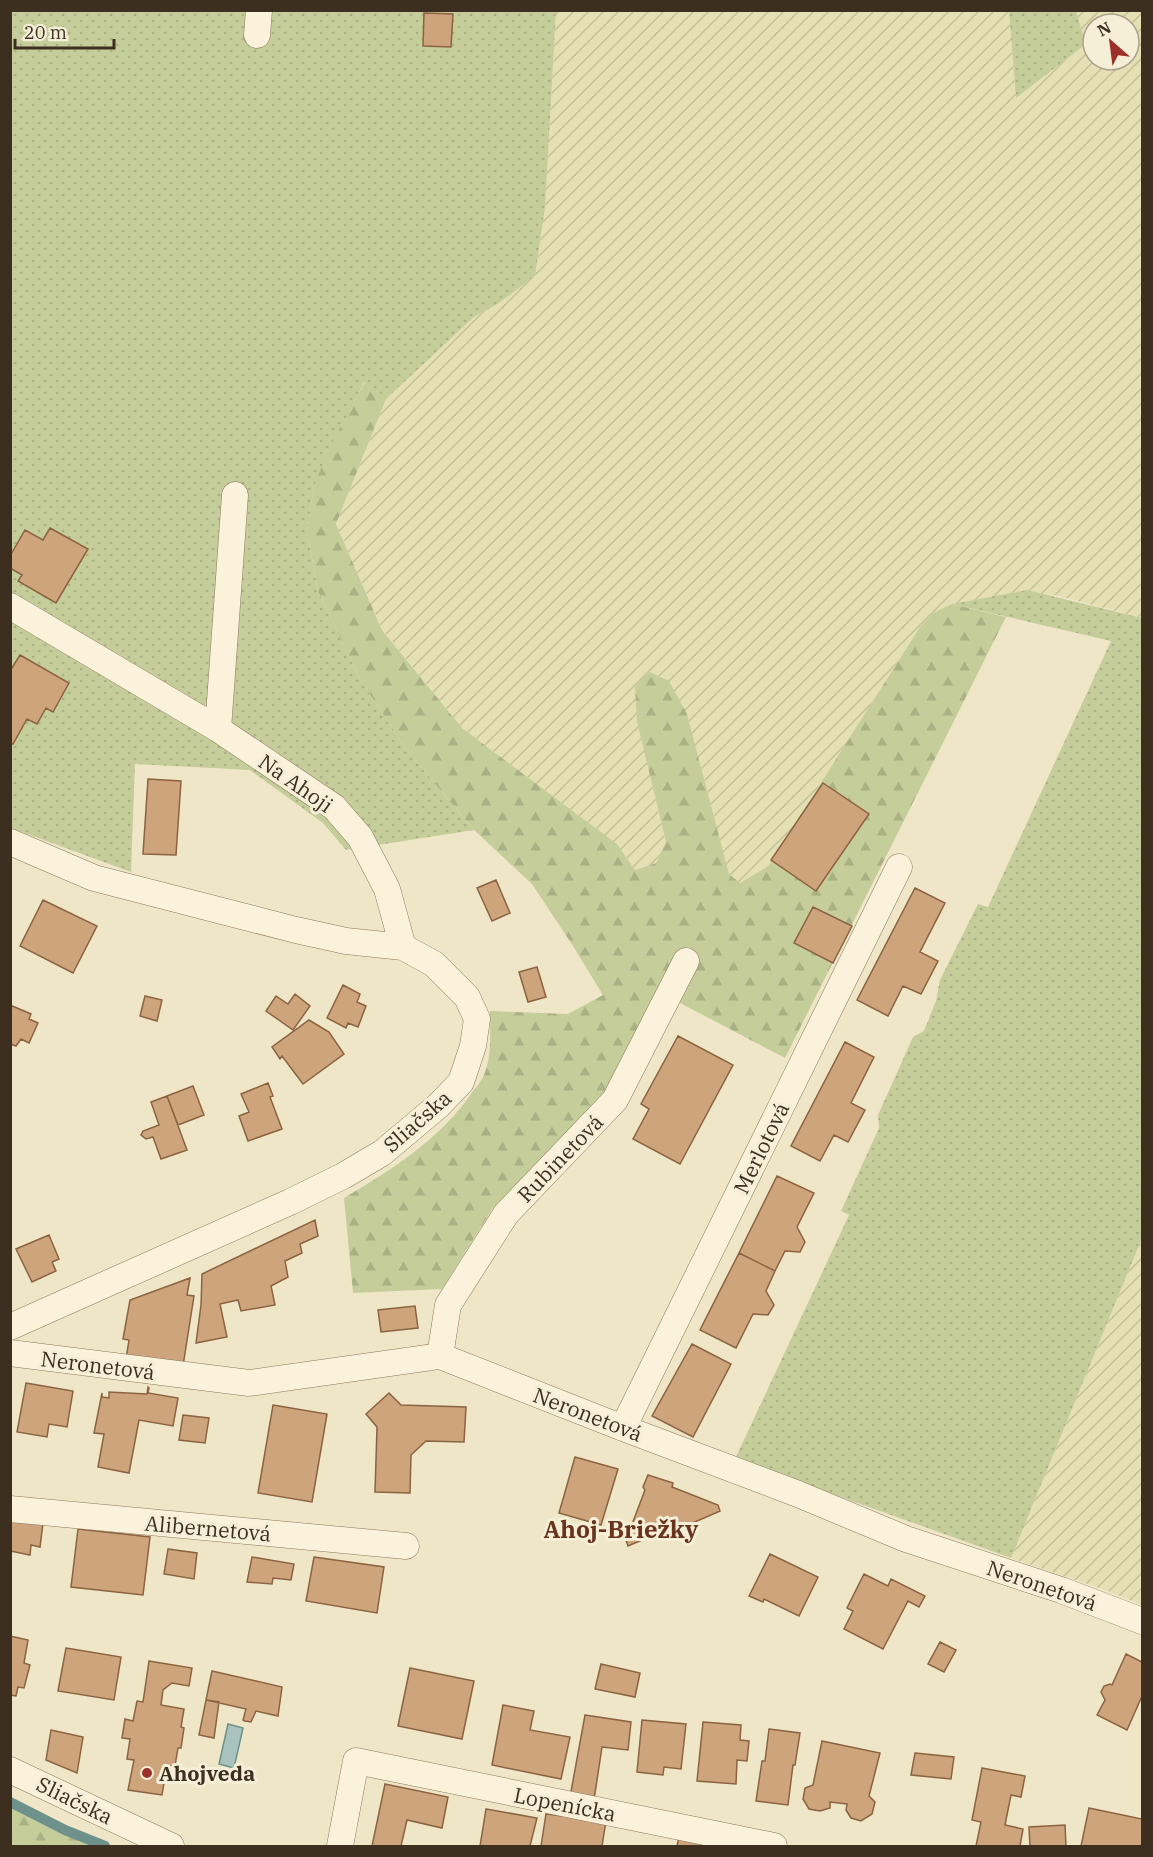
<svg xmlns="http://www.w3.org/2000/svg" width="1153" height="1857" font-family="'IBM Plex Serif',serif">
<defs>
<pattern id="farmland-furrows" width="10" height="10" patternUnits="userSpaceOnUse" patternTransform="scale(1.5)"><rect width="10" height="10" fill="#e5e0b4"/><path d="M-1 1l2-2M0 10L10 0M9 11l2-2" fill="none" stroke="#c5c09a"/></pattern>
<pattern id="grass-dots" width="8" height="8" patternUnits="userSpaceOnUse" patternTransform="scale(1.5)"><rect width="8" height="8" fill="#c5ce9a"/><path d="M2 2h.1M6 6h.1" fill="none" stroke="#aab184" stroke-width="1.8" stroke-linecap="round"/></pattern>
<pattern id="forest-firs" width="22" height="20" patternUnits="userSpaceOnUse" patternTransform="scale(1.5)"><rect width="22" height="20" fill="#c5ce9a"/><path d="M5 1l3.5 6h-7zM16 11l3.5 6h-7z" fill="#aab184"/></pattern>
</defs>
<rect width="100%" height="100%" fill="#efe6c7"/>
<path fill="url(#farmland-furrows)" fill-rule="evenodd" d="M556,11H1009L1016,97L1086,44L1076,11H1142V618L1055,595L953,604L933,613L920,627L768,866L740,883L729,875L687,714L637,722L666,842L656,863L635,870L617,844L462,728L382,629L336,524L386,399L474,317L499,303L535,276L545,208ZM1093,24H1129V60H1093Z
M1142,1238V1605L1108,1591L1011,1558Z"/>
<path fill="url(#grass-dots)" d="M10,11H556L545,208L535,276L499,303L474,317L386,399L364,382L314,486L307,532L318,591L360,679L406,749L474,830L346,850L323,823L250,770L135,764L131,872L11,828Z
M1009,11H1076L1086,44L1016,98Z
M1027,590L1142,618V1238L1011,1558L735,1459L849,1215L841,1211L879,1128L878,1115L913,1037L924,1031L936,1001L940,980L978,904L988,907L1111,641L952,604Z"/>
<path fill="url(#forest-firs)" d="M365,382L386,399L336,524L382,630L462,728L617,844L635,870L656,863L666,842L637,722L635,687L648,671L669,681L687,714L729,874L740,883L768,866L920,627L933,613L952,604L1006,617L785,1058L659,992L604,1094L493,1208L442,1289L353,1293L344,1198C391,1170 439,1140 471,1094C475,1088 481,1082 484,1075C492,1056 490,1032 490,1011L568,1014L603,995L573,946L532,884L474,830L406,749L360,679L318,591L307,532L314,486L330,446Z
M11,1802L65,1830L107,1846H11Z"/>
<path fill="#a8c3bd" stroke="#6e928b" stroke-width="1.5" d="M228,1724L243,1728L234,1768L219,1764Z"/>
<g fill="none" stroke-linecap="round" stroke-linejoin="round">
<path stroke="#6e928b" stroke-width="10" d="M10,1802L65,1830L105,1846"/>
</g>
<path fill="#cea47d" stroke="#8b6341" stroke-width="1.5" d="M424,13L453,14L451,47L423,46Z
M50,528L88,549L56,603L18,581L22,575L10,568V556L25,530L43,540Z
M20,655L69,683L53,712L46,708L37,724L27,719L13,744L10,743V671Z
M148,779L181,781L176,855L143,854Z
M823,783L869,814L816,891L771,860Z
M496,880L510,913L492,921L477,888Z
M915,888L945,903L920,952L938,961L921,994L903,986L888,1016L857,1000Z
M43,900L97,926L73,973L20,946Z
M813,907L852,926L833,963L794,943Z
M537,967L546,997L528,1002L519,972Z
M343,985L360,994L357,1002L366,1006L358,1027L348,1023L346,1028L327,1018Z
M295,994L310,1006L293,1030L266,1011L276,996L288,1004Z
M145,996L162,1000L157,1021L140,1016Z
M10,1005L31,1014L29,1019L38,1023L29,1043L21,1039L16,1046L10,1044Z
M309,1020L329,1032L344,1054L303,1084L282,1056L280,1059L272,1047Z
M678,1036L733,1065L680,1164L633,1139L649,1109L641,1104Z
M845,1042L874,1057L851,1103L865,1110L848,1142L834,1135L820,1161L791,1146Z
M268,1083L273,1096L270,1097L282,1129L248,1141L239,1116L249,1112L241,1094Z
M193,1086L204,1115L178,1125L167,1096Z
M167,1096L187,1150L161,1159L153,1137L146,1139L141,1135L143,1131L159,1125L151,1102Z
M777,1176L814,1193L797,1227L805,1242L800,1252L785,1251L775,1271L739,1253Z
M315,1220L318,1236L300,1244L302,1253L285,1261L288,1277L271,1286L275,1305L241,1311L238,1300L220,1304L227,1337L196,1343L201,1305L202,1274Z
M49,1235L59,1259L52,1262L56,1271L32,1282L16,1249Z
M739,1253L775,1271L766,1291L774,1305L768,1315L753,1314L736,1348L700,1330Z
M190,1278L187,1295L194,1296L183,1366L126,1359L129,1340L123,1339L130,1300Z
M415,1306L418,1328L381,1332L378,1310Z
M692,1344L731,1364L693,1437L652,1416Z
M26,1383L73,1391L67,1427L49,1424L47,1437L17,1432Z
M148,1387L149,1388L148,1393L178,1398L173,1426L139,1420L129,1473L98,1467L104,1434L94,1433L102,1393V1397L109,1398V1392L147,1394Z
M389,1393L401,1405L466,1407L464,1442L426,1441L411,1455L410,1493L375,1492L377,1427L366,1414Z
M273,1405L327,1414L312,1502L258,1493Z
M183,1415L209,1418L205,1443L179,1440Z
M575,1457L618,1469L601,1525L559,1513Z
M648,1475L673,1483L672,1487L718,1505L720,1511L665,1535L663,1531L628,1546L626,1540L645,1490L643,1487Z
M44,1515L40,1547L31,1545L30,1555L10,1551V1517Z
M78,1529L150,1537L143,1595L71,1587Z
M168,1549L197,1553L194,1579L164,1574Z
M770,1554L818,1577L799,1616L764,1599L763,1602L749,1596Z
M252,1557L294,1564L291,1580L273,1578L272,1584L247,1582Z
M314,1557L384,1567L377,1613L306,1601Z
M864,1574L888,1586L891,1579L925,1596L919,1607L908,1601L883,1649L844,1629L853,1611L847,1608Z
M10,1636L28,1640L24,1663L30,1665L24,1688L18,1687L16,1696L10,1695Z
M940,1642L956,1650L944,1672L928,1664Z
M66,1648L121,1657L114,1700L58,1691Z
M1126,1654L1142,1662V1696L1127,1730L1097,1715L1105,1700L1101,1692L1104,1686L1110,1684L1112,1685Z
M149,1661L192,1668L189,1686L172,1683L163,1690L161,1705L184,1709L181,1727L184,1728L181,1748H178L175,1766L167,1765L162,1795L128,1790L134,1760L127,1759L130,1739L122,1738L125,1719L133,1721L137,1701L143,1702Z
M601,1664L640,1673L635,1697L595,1689Z
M410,1668L474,1681L462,1739L398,1726Z
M212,1671L282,1687L278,1716L256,1711L251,1722L245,1721L243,1720L246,1709L206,1700Z
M206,1700L219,1702L214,1738L199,1735Z
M503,1705L534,1711L530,1730L570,1737L561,1779L492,1765Z
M585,1715L631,1722L628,1750L602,1747L594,1800L570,1797Z
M642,1720L686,1724L681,1769L664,1767L663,1775L637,1772Z
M703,1722L741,1725L740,1740L749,1741L747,1761L737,1760L736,1784L697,1781Z
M769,1729L800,1733L795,1765H793L788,1805L756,1801L762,1761H765Z
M51,1730L83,1737L77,1773L46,1760Z
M822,1741L880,1753L869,1796L875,1802L872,1814L861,1821L851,1818L846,1810L847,1804L830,1802V1808L820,1811L809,1809L803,1799L805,1788L813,1785Z
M915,1753L954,1757L951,1779L911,1775Z
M982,1768L1025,1776L1021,1797L1011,1795L1005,1825L1023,1829L1020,1846H976L981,1822L972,1820Z
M385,1784L448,1797L442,1828L407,1820L401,1846H372Z
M1089,1808L1142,1819V1846H1081Z
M486,1809L537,1818L530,1846H480Z
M546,1814L606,1821L602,1846H541Z
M1065,1825L1066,1846H1030L1029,1827Z
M679,1836L732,1846H677Z"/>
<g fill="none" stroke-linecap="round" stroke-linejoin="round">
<g stroke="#8c785c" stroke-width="27">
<path id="street" d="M257,35L259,10
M10,606L218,729L334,807L360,837L387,889L403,947
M218,729L235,495
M10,842L94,878L296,930L346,941L403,947L434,964L467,997L477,1019L473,1046L461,1082L438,1106L382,1153L343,1176L290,1202L10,1327
M10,1353L249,1383L440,1356L623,1428L798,1494L906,1539L1061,1590L1142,1621
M440,1356L448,1305L506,1214L615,1100L686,961
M623,1428L899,867
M10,1509L406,1546
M10,1770L171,1846
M340,1846L356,1761L774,1846"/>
</g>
<use href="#street" stroke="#faf2db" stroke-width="26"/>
</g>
<circle fill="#9c312b" stroke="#f6efd7" stroke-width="2" cx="147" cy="1773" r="6"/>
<g text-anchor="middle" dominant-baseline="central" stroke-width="6" stroke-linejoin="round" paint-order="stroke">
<g font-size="21" fill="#3c2f20" stroke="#f6efd7">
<text transform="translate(296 783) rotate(35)">Na Ahoji</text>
<text transform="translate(417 1121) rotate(-41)">Sliačska</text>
<text transform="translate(761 1148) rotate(-64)">Merlotová</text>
<text transform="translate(560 1158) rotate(-46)">Rubinetová</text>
<text transform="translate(98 1365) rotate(7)">Neronetová</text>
<text transform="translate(588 1414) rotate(21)">Neronetová</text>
<text transform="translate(208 1528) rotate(5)">Alibernetová</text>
<text transform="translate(1042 1585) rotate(19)">Neronetová</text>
<text transform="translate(75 1800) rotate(26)">Sliačska</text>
<text transform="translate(565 1804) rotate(11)">Lopenícka</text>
</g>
<g font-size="21" font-weight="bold" fill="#3c2f20" stroke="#f6efd7" text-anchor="start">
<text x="159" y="1773">Ahojveda</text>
</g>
<g font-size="24" font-weight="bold" fill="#69331e" stroke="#f6efd7">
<text x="621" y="1529">Ahoj-Briežky</text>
</g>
</g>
<rect width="1153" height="1857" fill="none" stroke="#3c2f20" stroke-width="24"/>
<g transform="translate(1111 42) rotate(332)"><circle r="28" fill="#f6efd7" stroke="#aca28e" stroke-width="1.5"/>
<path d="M0-4.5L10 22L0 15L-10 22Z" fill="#9c312b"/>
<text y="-9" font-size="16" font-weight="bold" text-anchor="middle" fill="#3c2f20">N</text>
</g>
<path d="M15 39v9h99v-9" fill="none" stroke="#3c2f20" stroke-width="3"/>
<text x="24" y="39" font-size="18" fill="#3c2f20" stroke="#f6efd7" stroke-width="4.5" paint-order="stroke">20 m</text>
</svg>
